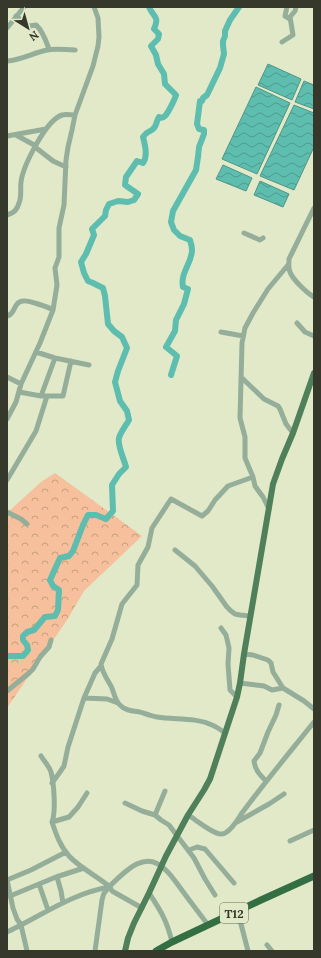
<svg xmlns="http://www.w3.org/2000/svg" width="321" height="958" font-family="Lora,serif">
<defs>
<pattern id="forest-crowns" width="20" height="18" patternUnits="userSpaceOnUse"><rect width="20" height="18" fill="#f5c09b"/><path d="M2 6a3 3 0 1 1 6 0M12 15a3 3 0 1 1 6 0" fill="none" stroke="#c79d7f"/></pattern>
<pattern id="water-waves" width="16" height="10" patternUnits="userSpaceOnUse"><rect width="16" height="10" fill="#5dbdae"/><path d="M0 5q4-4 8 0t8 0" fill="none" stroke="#4e9b8e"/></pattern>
</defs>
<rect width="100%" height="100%" fill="#e1e9c9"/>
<path fill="url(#forest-crowns)" d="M55,473L142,536L84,591L67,620L7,708V513L41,482Z"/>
<path fill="url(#water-waves)" stroke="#519587" d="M268,64L301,79L292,100L258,85Z
M304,81L314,85V109L295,102Z
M256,87L290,103L257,174L222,159Z
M294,105L314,113V147L294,190L260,176Z
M223,165L252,178L246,191L216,179Z
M260,181L289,194L283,207L254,195Z"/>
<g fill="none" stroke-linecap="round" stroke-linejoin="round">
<path stroke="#5dbdae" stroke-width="6" d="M171,375L177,356L166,347L175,331L176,320L184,304L188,289L183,287C180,273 192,263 192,250C192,247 191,243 190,240L180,236L174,230L171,222L173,211L196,170L198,157L199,147L204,134V130L199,129L197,124L200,101H202L203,98L207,95L220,68L224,54L223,45V41L225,36V31L230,20L239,7
M7,656H23L28,650L27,645L23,640V636L27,632L34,630L45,617L55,616L58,610L59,590L53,586L50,580L60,558L69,556L73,551L83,525L88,515H96L106,519L113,511L112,485L119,474L126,467C124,459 117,445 119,438C120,433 126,425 129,420L127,411L120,401L115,382L118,371L127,348L122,337L114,331L108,324L105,296L103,288L93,283L88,281L84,273L81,262L86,254L94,235L92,229L105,216L106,210L109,204L118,201L128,202L134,200L138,194L125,185L126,177L137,161L143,163C148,156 145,145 143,137C148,130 149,133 153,129C157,126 156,121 159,117C161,118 163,118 165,116C168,113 175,99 176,95L165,84L164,74L158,64L156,55L151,46L158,39L159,34L154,29C160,16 153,17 149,7"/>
<path stroke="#94ae99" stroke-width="5" d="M287,7L285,16L290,19
M16,16L29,26L36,25C43,31 46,41 49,49
M7,28L24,7
M282,42L293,35L290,17L295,11L296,7
M7,61C21,60 33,53 47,50C56,48 66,50 75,50
M16,135L36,146
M7,136L46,129
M35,147L53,161L66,167
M314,208L289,259C289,264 288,267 290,272C293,280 307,293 314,297
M7,215C14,213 17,210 19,203C22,196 20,189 21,182C23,166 46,120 62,115C66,114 71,115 75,115
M244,233L260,240L263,238
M7,316C14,314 13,309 17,304C18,303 21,301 23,301C28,300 48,307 53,310
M297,323L305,332L314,336
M221,332L243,336
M36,352L55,358L89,365
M7,377L21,384
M242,378L264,399L278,406L280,409L286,424L293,433
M19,392L41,396H63L71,361
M41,396L55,358
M7,419L16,402L21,384L40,343L53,310L57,285L55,268L59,257V228L64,205L66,160L68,147L72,130L75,115L93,66L98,46L99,37L98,18L94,7
M7,480L36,431L47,396
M269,509L263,497L255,486L253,477L245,458V437L240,418L242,343L245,328L253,313L268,289L288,265
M7,512L21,519L27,524
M175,550L195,566L212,586L227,607L231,611L235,614L240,615L250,616
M221,628L226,635L229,648L228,664L230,690L237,697
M244,654L253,655L268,660L271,663L273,672L283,688L304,701L314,709
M240,683L264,686L272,690L283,688
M7,691L28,674L33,669L40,657L49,647L51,640
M84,698L107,699L118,703
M225,733C221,730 217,727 212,725C195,717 175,720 157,717C151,716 146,714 140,712C133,711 125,711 120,705C115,701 114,692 111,686C107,679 102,672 101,664L112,639L122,604L137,585L138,565L148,547L152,528L171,499L202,516L208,511L215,500L228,486L253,477
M41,756C44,761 49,766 51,772C54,783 56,812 52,822C56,834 60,846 69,856C79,867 98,877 110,887
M266,781C260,775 255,770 254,761L260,753L268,732L276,715L279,705
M52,783L60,772L64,766L68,747L84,698L95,673L101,666
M125,803L142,811L155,815L161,820L169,825L194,858L205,879L215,895
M155,815L165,791
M188,815C195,819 214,835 222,834C230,833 238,819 242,813C265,782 290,752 314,722
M52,822L69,817L78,807L87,793
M237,822L269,804L284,794
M290,841L314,830
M189,850L197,847L205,849L234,883
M57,877L61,891L63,903
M39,884L48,910
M149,893C161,911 167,921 172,942
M10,896L56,877L84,868
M234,913L241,924L248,951
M7,932C41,916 72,893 110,887L112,891L142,908
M267,945L272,951
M27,951L21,925L17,919L13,908L7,880L31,870L66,852
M95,951L102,900C103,897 103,894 105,892C110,885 118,878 125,872C154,847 167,870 184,893C192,904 200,914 208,925"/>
<path stroke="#4f805a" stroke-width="6" d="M125,951L128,938L134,923L149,893L166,856L188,815L204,790L210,779L237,697L240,683L244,654L273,484L282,459L293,433L314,373"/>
<path stroke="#346f43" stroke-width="7" d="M156,951L172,942L261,900L314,876"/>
</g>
<g text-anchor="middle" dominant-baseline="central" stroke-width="3" stroke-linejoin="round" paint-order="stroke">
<rect fill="#e1e9c9" stroke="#696d5a" stroke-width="1" x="220" y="903" width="28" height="20" rx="3"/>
<g font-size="12" font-weight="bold" fill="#35382b">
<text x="234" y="913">T12</text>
</g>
</g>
<rect width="321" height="958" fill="none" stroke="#35382b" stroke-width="16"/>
<g transform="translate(28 28) rotate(143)" stroke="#e1e9c9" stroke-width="3" paint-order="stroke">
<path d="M0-3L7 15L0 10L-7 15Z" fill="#35382b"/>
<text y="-6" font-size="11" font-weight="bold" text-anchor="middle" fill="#35382b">N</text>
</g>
</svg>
